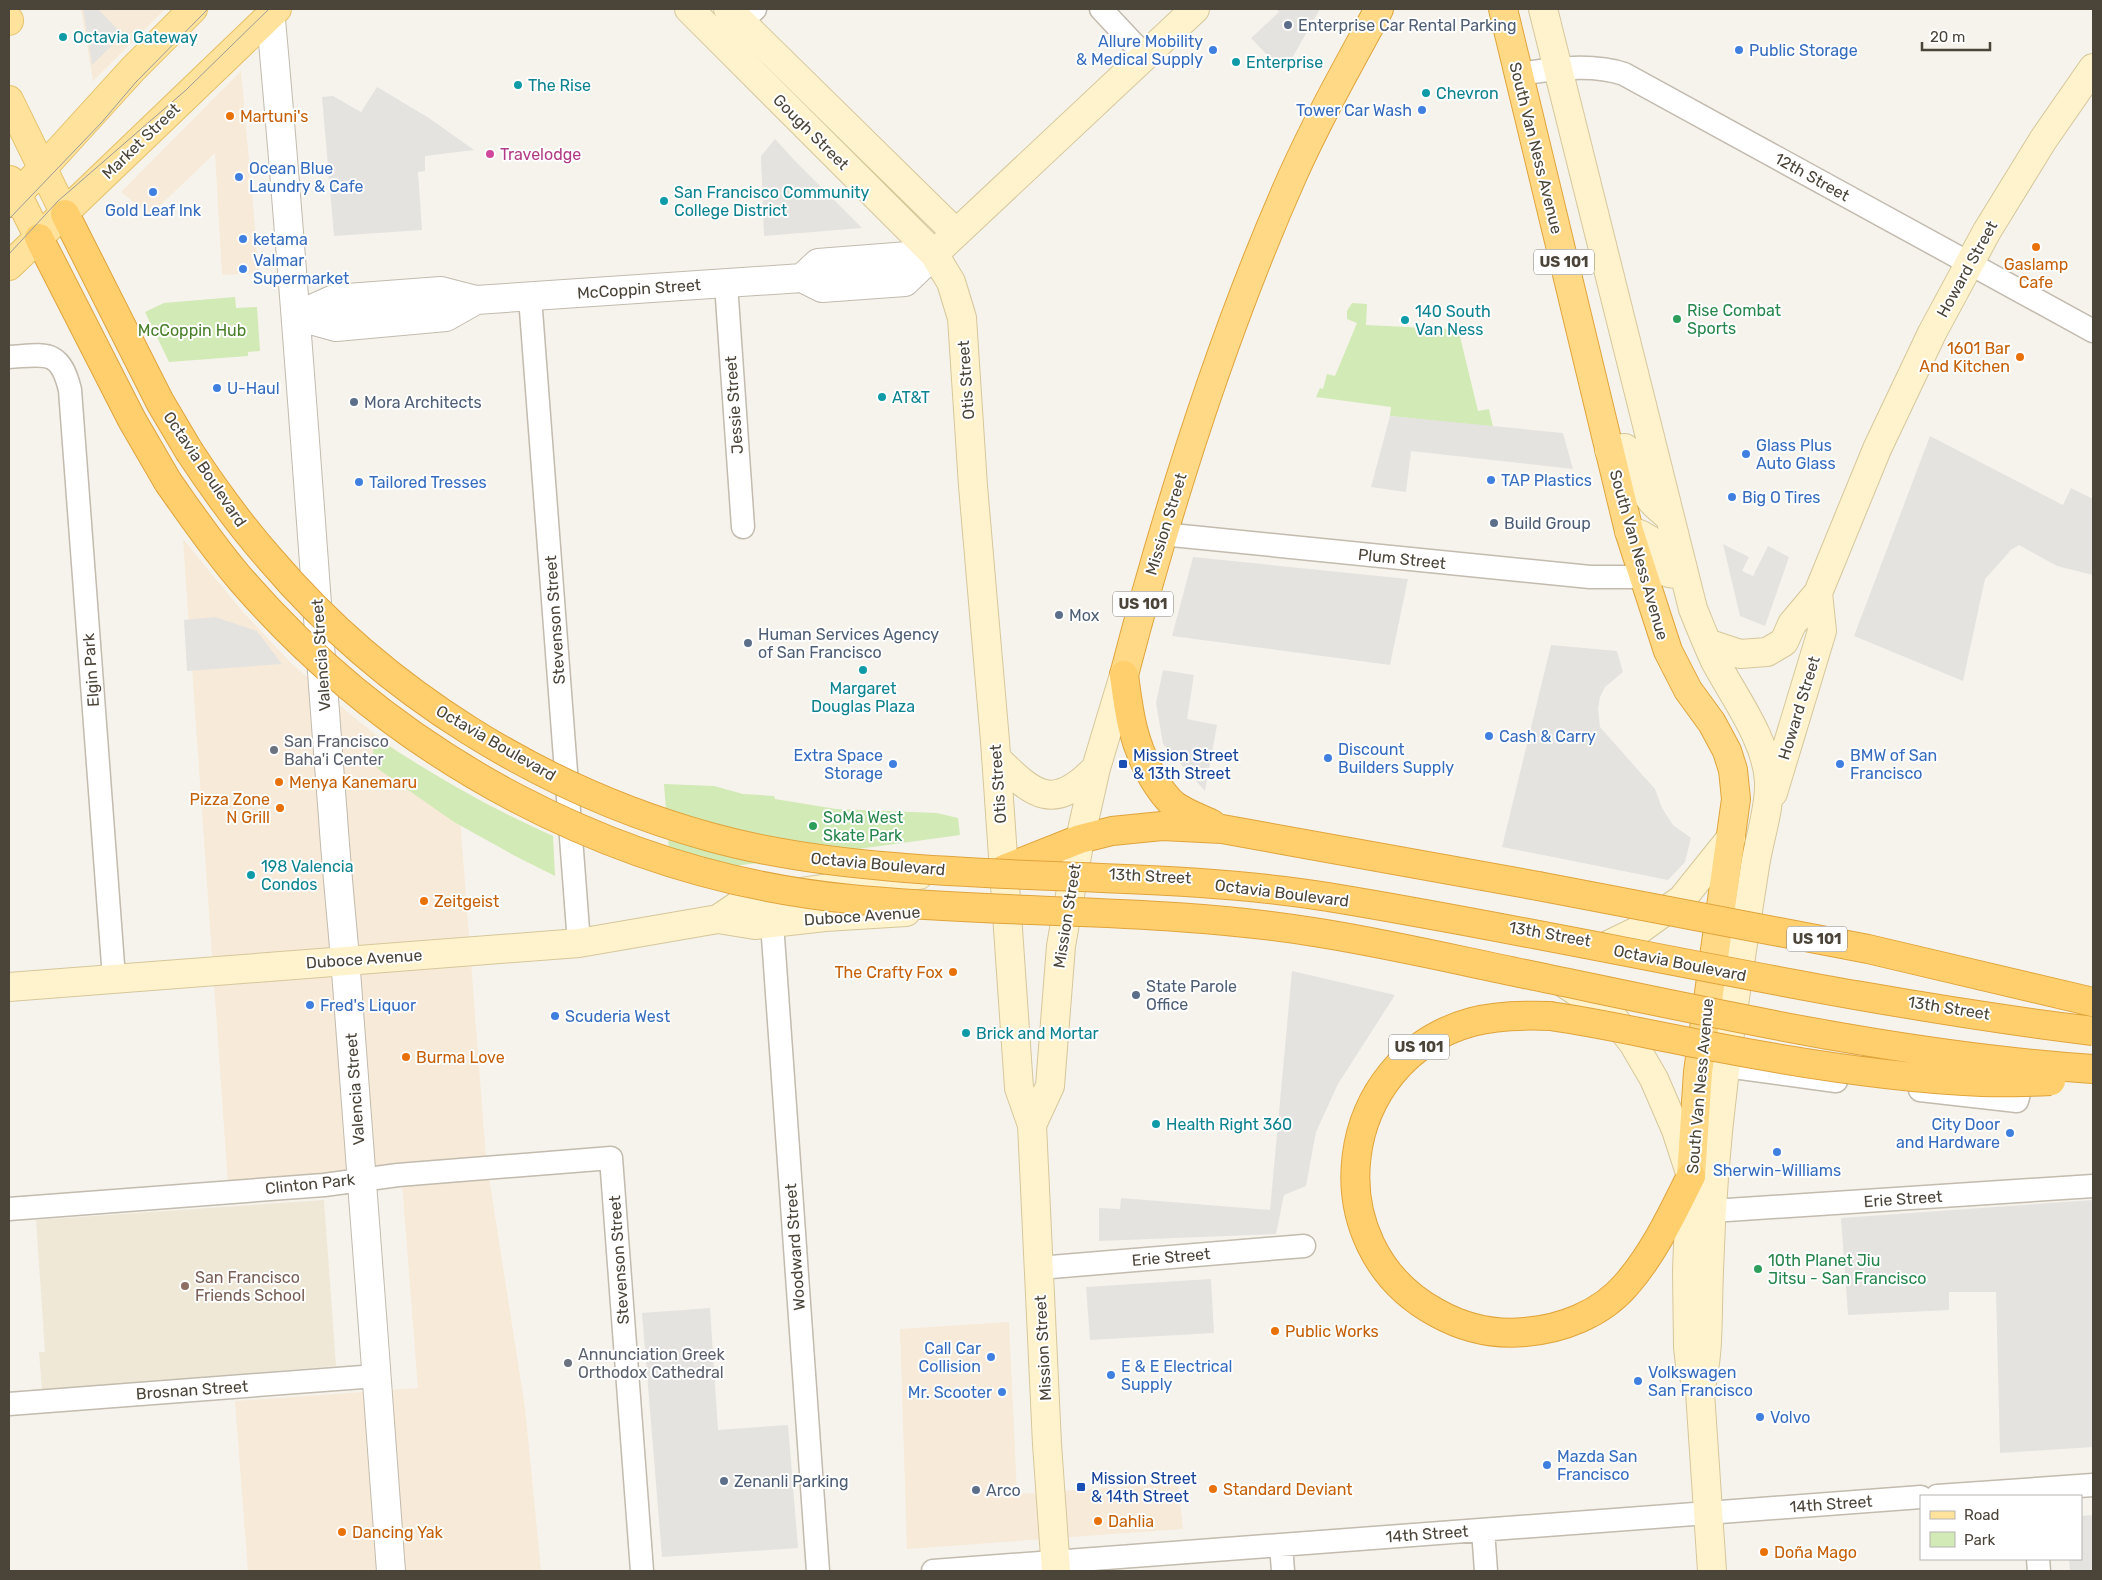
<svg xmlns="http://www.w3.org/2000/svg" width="2102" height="1580" font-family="Rubik,sans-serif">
<rect width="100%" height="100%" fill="#f6f3ec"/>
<path fill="#f7ead8" d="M81,9H165L93,81Z
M241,71L259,273L222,275L215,153L150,215L121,192Z
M183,539L243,612L292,664L351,715L406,758L458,792L486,1158L525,1408L541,1571H248L235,1401L418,1388L401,1171L228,1184Z
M1009,1322L1017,1494L1178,1483L1183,1529L907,1549L900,1329Z"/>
<path fill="#efe8d6" d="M324,1200L336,1366L42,1390L39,1352H45L36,1220Z"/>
<path fill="#d2eab5" d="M235,297L236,308L257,307L260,351L248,352V356L169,362L145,312L164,303Z
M1352,303L1367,304L1366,325L1448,329V324H1457L1478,411L1489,409L1493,427L1390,416L1391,407L1316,397L1320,388L1323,389L1327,374L1335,376L1357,323L1347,319V311Z
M372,735C430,773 489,808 553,836L555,876L517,857L454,822L381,771L374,765Z
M664,784L714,786L743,794L774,796L775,799L836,809L937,813L958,818L960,835L735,866L671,877Z"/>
<path fill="#e5e3e0" d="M83,9H98L123,35L92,65Z
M1276,9H1320L1287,67L1269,57L1251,38L1279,12Z
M377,87L429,118L474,150L425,156V171L418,172L422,230L334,236L322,97L333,96L361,112Z
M775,139L795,161L862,228L764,236L761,156Z
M1390,416L1563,433L1573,469L1411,451L1406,492L1371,487Z
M1930,436L2063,505L2071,488L2093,499V575L2057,566L2019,545L2011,550L1985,579L1963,681L1854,636Z
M1723,544L1749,557L1742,571L1753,576L1768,546L1789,557L1765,626L1740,616Z
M1193,557L1408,579L1390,665L1172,636Z
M215,617L257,631L282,664L187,671L184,620Z
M1551,645L1617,651L1623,672L1605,687L1600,697L1598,709L1600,727L1655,789L1662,808L1673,825L1691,838L1685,862L1668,880L1502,847Z
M1163,670L1194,675L1187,719L1217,725L1205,791L1163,744L1156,703Z
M1292,971L1395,995L1338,1084L1316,1132L1306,1186L1284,1195L1276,1234L1099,1241V1208L1120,1209L1121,1198L1270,1210Z
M2093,1200V1447L2000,1453L1996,1292H1949V1310L1848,1315L1841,1218Z
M1211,1279L1214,1333L1090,1340L1086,1287Z
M710,1308L718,1430L788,1425L798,1548L662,1557L642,1313Z
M2093,1515V1571H2070L2069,1559H2081V1516Z"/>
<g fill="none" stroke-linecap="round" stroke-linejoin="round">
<g stroke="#c2bbae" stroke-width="25">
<path id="minor" d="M1101,9L1146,57
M741,22L755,9
M1518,74C1553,69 1591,63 1624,74L2093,331
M726,284L743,527
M530,297L579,943
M9,357C45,355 60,348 70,390L114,978
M1162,534L1590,577H1643
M772,923L818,1571
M1726,1066L1836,1081
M1920,1090L2017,1101L2026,1067
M9,1209L324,1185L398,1175L611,1158L642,1571
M1712,1211L2093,1186
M1039,1268L1304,1246
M9,1404L376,1376
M1937,1496L2093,1485
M1483,1530L1486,1571
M1281,1545L1283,1571
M2038,1559L2039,1571
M933,1571L1921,1497"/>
</g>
<g stroke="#c2bbae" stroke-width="30">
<path id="tertiary" d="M270,9C295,278 312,548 333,817C337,878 344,938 348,998C364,1189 376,1380 391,1571
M802,278L818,263L934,254
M296,316L334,299L441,291L476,300L802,278L822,288L905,282L934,254
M296,316L336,327L446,317L476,300"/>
</g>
<g stroke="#d6c79b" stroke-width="30">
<path id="secondary" d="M689,9L934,254L951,282L962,318L973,486L995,741L1019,1088L1032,1125L1047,1444L1056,1571
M728,9L956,233
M1543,9L1693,609C1700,626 1707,644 1715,661C1734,697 1767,740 1769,782C1770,809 1759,839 1755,866C1744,936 1733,1007 1724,1078C1716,1142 1711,1206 1709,1271C1707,1314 1710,1348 1700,1392L1712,1571
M934,254L1195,9
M1609,450L1625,448C1638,458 1637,474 1643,488C1649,500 1657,507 1667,515
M1629,531C1638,533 1646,536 1653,543C1666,558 1652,578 1684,573
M1707,643L1740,654L1767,652L1784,642L1792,624L1818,593L1877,449L1932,333L1987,231L2043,140L2093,68
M996,758C1033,794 1052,814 1096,768
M1773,793L1822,631L1818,593
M718,919L746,900L919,875
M1608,945L1639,930L1682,899L1731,838
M1564,983L1611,1015L1633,1043L1654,1079L1676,1130L1691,1176L1687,1270L1688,1347L1690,1365L1697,1385
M9,987L579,943L718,919L755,925L825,917L906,912
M1032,1125L1050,1086L1061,946L1080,839L1096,768L1124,675"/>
</g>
<g stroke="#e6c16a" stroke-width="30">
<path id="primary" d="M9,21V20
M9,100L65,214
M10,180L39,238
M9,203L42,169L133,69L193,9
M9,266L277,9"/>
</g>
<g stroke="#e0a43c" stroke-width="30">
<path id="trunk" d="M1503,9L1629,531L1668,651L1688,690L1712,723L1727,751L1733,770L1736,799L1698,1072L1691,1176
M1124,675C1168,506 1221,337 1292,177C1318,119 1349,64 1379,9"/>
</g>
<g stroke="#e0a43c" stroke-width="30">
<path id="motorway" d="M65,214L160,402L189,451
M39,238L132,420L168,482
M1124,675C1129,714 1133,744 1153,778C1159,788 1165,797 1174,805C1185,813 1199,818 1212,824
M1004,869L1080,839L1112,831L1162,826L1222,829L1538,886
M1550,1016C1524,1015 1497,1015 1472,1022C1336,1059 1312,1246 1437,1313C1464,1328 1494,1335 1525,1332C1562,1329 1601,1314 1626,1285C1654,1253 1672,1214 1691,1176"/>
</g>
<use href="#minor" stroke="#fff" stroke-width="22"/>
<use href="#tertiary" stroke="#fff" stroke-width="28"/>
<use href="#secondary" stroke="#fff3cd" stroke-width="28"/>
<use href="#primary" stroke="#ffe39c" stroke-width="28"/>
<use href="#trunk" stroke="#ffd985" stroke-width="28"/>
<use href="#motorway" stroke="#ffcf6e" stroke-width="28"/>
<path stroke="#9a9a9a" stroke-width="1" d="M9,219L102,122L136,82L208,9
M9,254L58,201L186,90L269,9"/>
<g stroke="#e0a43c" stroke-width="30" stroke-linecap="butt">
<path id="motorway-bridge" d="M189,451C214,489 240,525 270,559C384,693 541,790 710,837C771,854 832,862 894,867C1039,880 1184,874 1328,897C1584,939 1836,1000 2093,1031
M168,482C192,516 215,550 243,582C397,759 616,876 850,899C1007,915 1165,907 1320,933C1389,944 1457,960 1525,974C1713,1013 1901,1056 2093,1069
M1538,886L1868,949L2093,1002
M1550,1016C1606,1024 1660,1037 1715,1047C1803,1064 1893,1078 1982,1082C2005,1083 2028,1082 2051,1081"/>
</g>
<use href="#motorway-bridge" stroke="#ffcf6e" stroke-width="28"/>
</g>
<g fill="#5c6f8a" stroke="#fff" stroke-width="2">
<circle cx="1288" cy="25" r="5"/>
<circle cx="354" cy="402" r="5"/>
<circle cx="1494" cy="523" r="5"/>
<circle cx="1059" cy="615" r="5"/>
<circle cx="748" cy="643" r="5"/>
<circle cx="1136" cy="995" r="5"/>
<circle cx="724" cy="1481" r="5"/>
<circle cx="976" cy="1490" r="5"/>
</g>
<g fill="#0f9aa8" stroke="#fff" stroke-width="2">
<circle cx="63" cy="37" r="5"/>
<circle cx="1236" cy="62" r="5"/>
<circle cx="518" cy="85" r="5"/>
<circle cx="1426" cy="93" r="5"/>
<circle cx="664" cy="201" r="5"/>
<circle cx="1405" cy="320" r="5"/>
<circle cx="882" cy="397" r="5"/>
<circle cx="863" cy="670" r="5"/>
<circle cx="251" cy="875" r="5"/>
<circle cx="966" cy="1033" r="5"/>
<circle cx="1156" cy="1124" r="5"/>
</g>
<g fill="#3f7fe0" stroke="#fff" stroke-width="2">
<circle cx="1213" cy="50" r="5"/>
<circle cx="1739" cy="50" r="5"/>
<circle cx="1422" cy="110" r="5"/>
<circle cx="239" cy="177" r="5"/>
<circle cx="153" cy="192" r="5"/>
<circle cx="243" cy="239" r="5"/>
<circle cx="243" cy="269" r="5"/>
<circle cx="217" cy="388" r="5"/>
<circle cx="1746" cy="454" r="5"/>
<circle cx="1491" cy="480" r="5"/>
<circle cx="359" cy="482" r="5"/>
<circle cx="1732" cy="497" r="5"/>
<circle cx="1489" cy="736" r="5"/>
<circle cx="1328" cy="758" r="5"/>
<circle cx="893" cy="764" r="5"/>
<circle cx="1840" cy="764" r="5"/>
<circle cx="310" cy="1005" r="5"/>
<circle cx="555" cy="1016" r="5"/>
<circle cx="2010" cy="1133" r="5"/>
<circle cx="1777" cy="1152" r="5"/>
<circle cx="991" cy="1357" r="5"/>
<circle cx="1111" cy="1375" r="5"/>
<circle cx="1638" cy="1381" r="5"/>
<circle cx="1002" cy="1392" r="5"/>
<circle cx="1760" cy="1417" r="5"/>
<circle cx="1547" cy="1465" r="5"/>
</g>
<g fill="#e8710a" stroke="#fff" stroke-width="2">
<circle cx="230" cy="116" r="5"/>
<circle cx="2036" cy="247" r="5"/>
<circle cx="2020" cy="357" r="5"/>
<circle cx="279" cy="782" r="5"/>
<circle cx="280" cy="808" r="5"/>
<circle cx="424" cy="901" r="5"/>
<circle cx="953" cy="972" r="5"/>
<circle cx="406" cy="1057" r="5"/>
<circle cx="1275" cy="1331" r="5"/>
<circle cx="1213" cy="1489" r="5"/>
<circle cx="1098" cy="1521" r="5"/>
<circle cx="342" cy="1532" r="5"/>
<circle cx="1764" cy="1552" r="5"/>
</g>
<circle fill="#d1479c" stroke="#fff" stroke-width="2" cx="490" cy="154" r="5"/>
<g fill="#2e9e5b" stroke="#fff" stroke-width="2">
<circle cx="1677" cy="319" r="5"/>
<circle cx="813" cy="826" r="5"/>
<circle cx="1758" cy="1269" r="5"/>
</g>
<g fill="#6b7280" stroke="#fff" stroke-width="2">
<circle cx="274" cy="750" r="5"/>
<circle cx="568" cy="1363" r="5"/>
</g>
<g fill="#1a4fb4" stroke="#fff" stroke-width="2">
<rect x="1118" y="759" width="10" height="10" rx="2.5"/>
<rect x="1076" y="1482" width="10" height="10" rx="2.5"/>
</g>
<circle fill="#8d6e63" stroke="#fff" stroke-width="2" cx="185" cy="1286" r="5"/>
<g text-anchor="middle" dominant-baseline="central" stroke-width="4" stroke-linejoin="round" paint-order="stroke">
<g fill="#fff" stroke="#817c74" stroke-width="1">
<rect x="1534" y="249.5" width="60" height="25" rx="4"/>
<rect x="1113" y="591.5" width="60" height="25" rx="4"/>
<rect x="1787" y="926.5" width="60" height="25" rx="4"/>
<rect x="1389" y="1034.5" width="60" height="25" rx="4"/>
</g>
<g font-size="15" font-weight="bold" fill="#4b4439">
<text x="1564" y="262">US 101</text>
<text x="1143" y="604">US 101</text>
<text x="1817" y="939">US 101</text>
<text x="1419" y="1047">US 101</text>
</g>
<g font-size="16" fill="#4e5e75" stroke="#fff" text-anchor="start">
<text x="1298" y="25">Enterprise Car Rental Parking</text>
<text x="364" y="402">Mora Architects</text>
<text x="1504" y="523">Build Group</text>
<text x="1069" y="615">Mox</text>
<text x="758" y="634">Human Services Agency<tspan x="758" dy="18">of San Francisco</tspan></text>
<text x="1146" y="986">State Parole<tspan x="1146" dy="18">Office</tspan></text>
<text x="734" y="1481">Zenanli Parking</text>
<text x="986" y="1490">Arco</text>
</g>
<g font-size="16" fill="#0d838f" stroke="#fff" text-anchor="start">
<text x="73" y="37">Octavia Gateway</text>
<text x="1246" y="62">Enterprise</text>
<text x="528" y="85">The Rise</text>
<text x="1436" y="93">Chevron</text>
<text x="674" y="192">San Francisco Community<tspan x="674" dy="18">College District</tspan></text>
<text x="1415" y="311">140 South<tspan x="1415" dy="18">Van Ness</tspan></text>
<text x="892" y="397">AT&amp;T</text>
<text x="863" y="688" text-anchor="middle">Margaret<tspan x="863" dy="18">Douglas Plaza</tspan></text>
<text x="261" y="866">198 Valencia<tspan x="261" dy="18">Condos</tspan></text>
<text x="976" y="1033">Brick and Mortar</text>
<text x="1166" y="1124">Health Right 360</text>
</g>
<g font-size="16" fill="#366cbe" stroke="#fff" text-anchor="start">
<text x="1203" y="41" text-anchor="end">Allure Mobility<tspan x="1203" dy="18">&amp; Medical Supply</tspan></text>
<text x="1749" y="50">Public Storage</text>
<text x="1412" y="110" text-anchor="end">Tower Car Wash</text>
<text x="249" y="168">Ocean Blue<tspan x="249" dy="18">Laundry &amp; Cafe</tspan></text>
<text x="153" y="210" text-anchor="middle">Gold Leaf Ink</text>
<text x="253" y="239">ketama</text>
<text x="253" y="260">Valmar<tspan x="253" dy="18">Supermarket</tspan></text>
<text x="227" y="388">U-Haul</text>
<text x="1756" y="445">Glass Plus<tspan x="1756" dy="18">Auto Glass</tspan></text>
<text x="1501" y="480">TAP Plastics</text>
<text x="369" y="482">Tailored Tresses</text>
<text x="1742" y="497">Big O Tires</text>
<text x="1499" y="736">Cash &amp; Carry</text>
<text x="1338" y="749">Discount<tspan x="1338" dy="18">Builders Supply</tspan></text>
<text x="883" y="755" text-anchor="end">Extra Space<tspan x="883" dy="18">Storage</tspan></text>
<text x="1850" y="755">BMW of San<tspan x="1850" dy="18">Francisco</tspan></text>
<text x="320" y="1005">Fred's Liquor</text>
<text x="565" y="1016">Scuderia West</text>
<text x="2000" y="1124" text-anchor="end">City Door<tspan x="2000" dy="18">and Hardware</tspan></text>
<text x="1777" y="1170" text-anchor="middle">Sherwin-Williams</text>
<text x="981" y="1348" text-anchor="end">Call Car<tspan x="981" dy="18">Collision</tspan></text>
<text x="1121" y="1366">E &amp; E Electrical<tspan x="1121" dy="18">Supply</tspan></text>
<text x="1648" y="1372">Volkswagen<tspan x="1648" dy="18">San Francisco</tspan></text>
<text x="992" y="1392" text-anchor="end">Mr. Scooter</text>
<text x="1770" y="1417">Volvo</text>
<text x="1557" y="1456">Mazda San<tspan x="1557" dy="18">Francisco</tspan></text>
</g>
<g font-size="16" fill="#c56008" stroke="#fff" text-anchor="start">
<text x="240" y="116">Martuni's</text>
<text x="2036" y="264" text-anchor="middle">Gaslamp<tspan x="2036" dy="18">Cafe</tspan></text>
<text x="2010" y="348" text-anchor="end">1601 Bar<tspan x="2010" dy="18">And Kitchen</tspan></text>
<text x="289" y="782">Menya Kanemaru</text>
<text x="270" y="799" text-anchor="end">Pizza Zone<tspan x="270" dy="18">N Grill</tspan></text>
<text x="434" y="901">Zeitgeist</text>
<text x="943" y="972" text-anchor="end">The Crafty Fox</text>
<text x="416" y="1057">Burma Love</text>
<text x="1285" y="1331">Public Works</text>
<text x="1223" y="1489">Standard Deviant</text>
<text x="1108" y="1521">Dahlia</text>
<text x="352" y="1532">Dancing Yak</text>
<text x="1774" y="1552">Doña Mago</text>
</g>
<g font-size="16" fill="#4b4439" stroke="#fff">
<text transform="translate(811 132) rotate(45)">Gough Street</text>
<text transform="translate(141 141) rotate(-44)">Market Street</text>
<text transform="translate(1536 148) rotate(76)">South Van Ness Avenue</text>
<text transform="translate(1812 177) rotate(29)">12th Street</text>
<text transform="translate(1967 269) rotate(-61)">Howard Street</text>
<text transform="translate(639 289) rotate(-4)">McCoppin Street</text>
<text transform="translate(966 380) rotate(-94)">Otis Street</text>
<text transform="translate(734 405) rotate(-94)">Jessie Street</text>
<text transform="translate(205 469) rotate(56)">Octavia Boulevard</text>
<text transform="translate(1166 524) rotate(-73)">Mission Street</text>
<text transform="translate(1639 555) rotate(74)">South Van Ness Avenue</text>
<text transform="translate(1402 559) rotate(6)">Plum Street</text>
<text transform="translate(555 620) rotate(-94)">Stevenson Street</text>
<text transform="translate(321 655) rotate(-94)">Valencia Street</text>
<text transform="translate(91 670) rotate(-94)">Elgin Park</text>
<text transform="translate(1799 708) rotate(-73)">Howard Street</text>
<text transform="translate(496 743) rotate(30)">Octavia Boulevard</text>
<text transform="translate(998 784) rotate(-94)">Otis Street</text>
<text transform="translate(878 864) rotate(5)">Octavia Boulevard</text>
<text transform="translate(1150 876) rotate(3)">13th Street</text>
<text transform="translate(1282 893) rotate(7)">Octavia Boulevard</text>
<text transform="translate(862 916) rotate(-4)">Duboce Avenue</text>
<text transform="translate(1067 916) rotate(-81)">Mission Street</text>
<text transform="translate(1550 934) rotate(10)">13th Street</text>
<text transform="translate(364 959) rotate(-4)">Duboce Avenue</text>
<text transform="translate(1680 963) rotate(11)">Octavia Boulevard</text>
<text transform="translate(1949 1008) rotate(9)">13th Street</text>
<text transform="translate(1700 1086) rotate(-85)">South Van Ness Avenue</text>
<text transform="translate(355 1089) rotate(-94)">Valencia Street</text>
<text transform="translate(310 1184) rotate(-6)">Clinton Park</text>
<text transform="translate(1903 1199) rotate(-4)">Erie Street</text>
<text transform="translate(795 1247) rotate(-94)">Woodward Street</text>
<text transform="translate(1171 1257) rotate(-5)">Erie Street</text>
<text transform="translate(619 1260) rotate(-94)">Stevenson Street</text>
<text transform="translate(1043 1348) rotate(-93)">Mission Street</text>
<text transform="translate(192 1390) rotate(-4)">Brosnan Street</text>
<text transform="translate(1831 1504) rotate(-4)">14th Street</text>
<text transform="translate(1427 1534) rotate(-4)">14th Street</text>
</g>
<g font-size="16" fill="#b23c85" stroke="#fff" text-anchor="start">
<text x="500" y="154">Travelodge</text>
</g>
<g font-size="16" fill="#27864d" stroke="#fff" text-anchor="start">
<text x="1687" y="310">Rise Combat<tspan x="1687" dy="18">Sports</tspan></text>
<text x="823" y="817">SoMa West<tspan x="823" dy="18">Skate Park</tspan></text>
<text x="1768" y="1260">10th Planet Jiu<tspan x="1768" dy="18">Jitsu - San Francisco</tspan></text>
</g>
<g font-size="16" fill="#4a7f2a" stroke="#fff">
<text x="192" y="330">McCoppin Hub</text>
</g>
<g font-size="16" fill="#5b616d" stroke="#fff" text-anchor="start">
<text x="284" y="741">San Francisco<tspan x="284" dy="18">Baha'i Center</tspan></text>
<text x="578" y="1354">Annunciation Greek<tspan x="578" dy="18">Orthodox Cathedral</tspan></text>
</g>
<g font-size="16" fill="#164399" stroke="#fff" text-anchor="start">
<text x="1133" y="755">Mission Street<tspan x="1133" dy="18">&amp; 13th Street</tspan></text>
<text x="1091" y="1478">Mission Street<tspan x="1091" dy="18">&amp; 14th Street</tspan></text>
</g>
<g font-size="16" fill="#785e54" stroke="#fff" text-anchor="start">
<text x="195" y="1277">San Francisco<tspan x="195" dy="18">Friends School</tspan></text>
</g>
</g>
<rect width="2102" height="1580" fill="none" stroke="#4b4439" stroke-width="20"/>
<rect x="1920" y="1495" width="162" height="65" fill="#ffffff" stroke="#b7b4b0"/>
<rect x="1930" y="1511" width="25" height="8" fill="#ffe39c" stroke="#b7b4b0"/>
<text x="1964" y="1520" font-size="15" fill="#4b4439">Road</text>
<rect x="1930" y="1532" width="25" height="15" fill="#d2eab5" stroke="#b7b4b0"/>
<text x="1964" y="1545" font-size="15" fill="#4b4439">Park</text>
<path d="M1922 42v8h68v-8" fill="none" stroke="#4b4439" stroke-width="2.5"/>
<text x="1930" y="42" font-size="15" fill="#4b4439" stroke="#ffffff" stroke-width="4" paint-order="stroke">20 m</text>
</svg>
